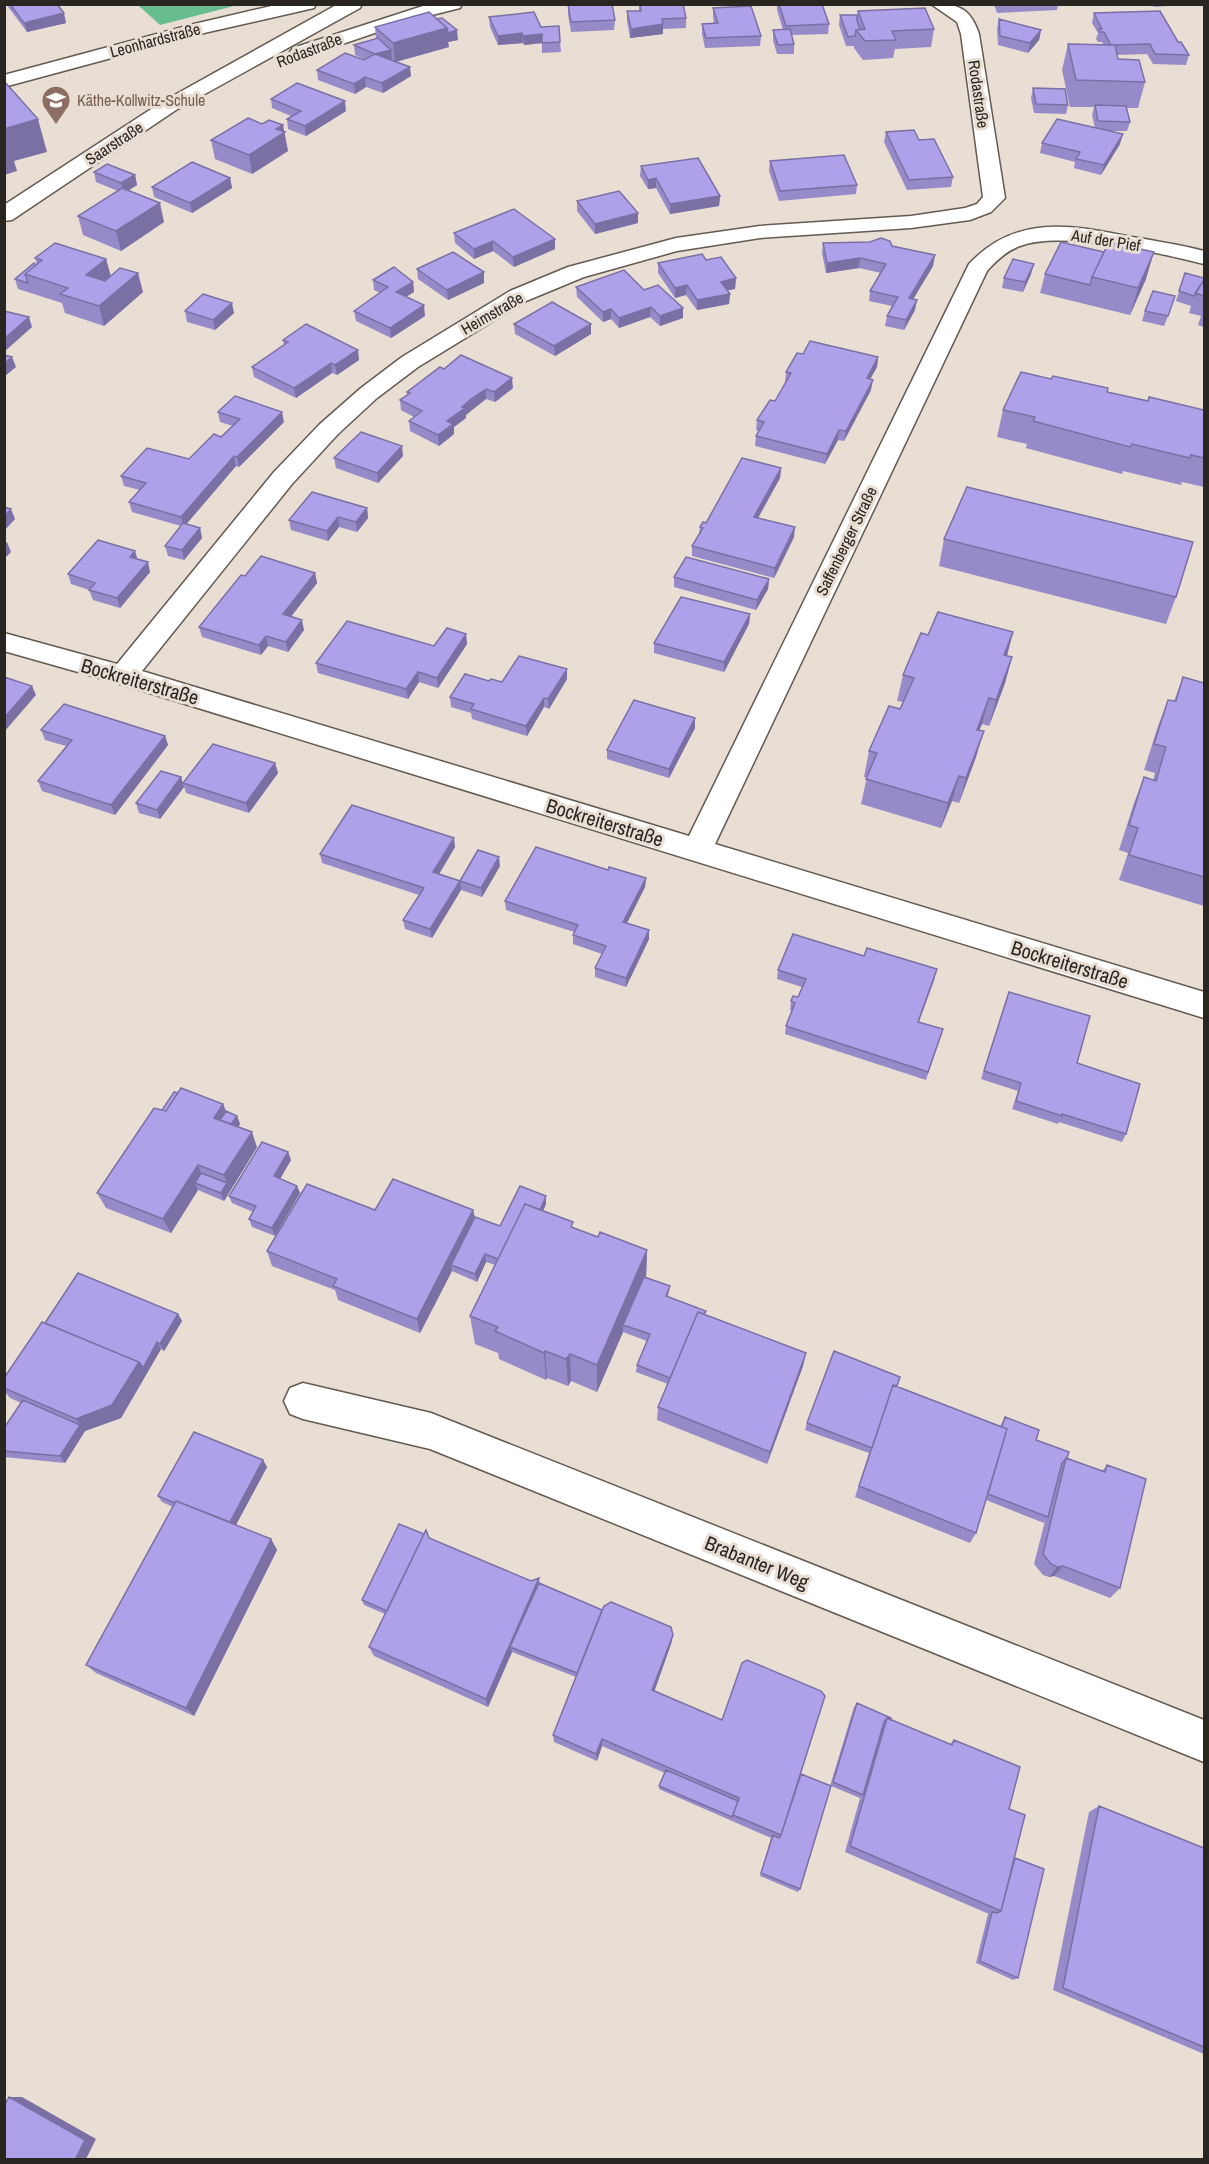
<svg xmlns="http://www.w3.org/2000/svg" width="1209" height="2164" font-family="'Archivo Narrow',sans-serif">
<rect width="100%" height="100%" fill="#e8ded3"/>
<path fill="#68bd90" d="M138,5H238L160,25Z"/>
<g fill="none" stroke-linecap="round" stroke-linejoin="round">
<g stroke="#635a51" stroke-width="3">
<path id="minor" d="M280,4H316L314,8L204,33L4,87V75L194,24Z
M338,4H362L360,8L176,110L12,220L4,221V205L162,102Z
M429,4H462L460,8L416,19L307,56H293L290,52L293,48Z
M931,4C958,4 970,7 979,34L1005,198L991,212L970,220L911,228L760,238L677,251L584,277L526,301L418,367L377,398L338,434L292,484L142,671L689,836L969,264C1016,214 1071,225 1132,237C1156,241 1181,245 1204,251V264C1160,253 1061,230 1020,246C1006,251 996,261 987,271L715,844L1204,992V1018L117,683L4,651V633L117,664L274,472L320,424L361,388L402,357L510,291L568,267L676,238L760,226L911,216L965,208L977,204L983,197L961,34L957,22Z
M303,1383L431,1413L1204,1720V1762L430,1449L303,1419L290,1414L284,1401L290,1388Z"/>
</g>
<use href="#minor" fill="#fff" fill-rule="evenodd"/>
</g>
<path fill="#968ac9" d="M6,4H57L66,23L27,32Z
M568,4L615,20L614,30L571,32L568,14Z
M639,4L686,18V28L663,29V34L630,38L627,21V11H639Z
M777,4H782L829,24L828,34L792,35L794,44V54H777L773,40V30H783L777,10Z
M994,4H1058L1057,10L997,13Z
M1152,4H1190L1154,7Z
M713,8L761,36L760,46L705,48L702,34V24H714L713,17Z
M858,11L934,29L931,47L895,49L893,58L863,60L854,48V46H846L839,25L840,15H857Z
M1094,13L1178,42L1189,55L1186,65L1153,64L1147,54L1117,55L1118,59L1145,82L1138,108H1126L1130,122L1127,131H1108L1120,144L1101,175L1074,168L1075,162L1040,153L1042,143L1095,128L1092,115L1094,107H1070L1062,70L1068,44L1104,45L1102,42H1098L1096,39L1098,33L1092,23Z
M489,17L541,27L560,42L561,52L542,53V43L524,45L523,43L498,45L490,27Z
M999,19L1041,30L1039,40L1028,53L998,45L997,29Z
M375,27L458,40L448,42L449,47L396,62L411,76L383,93L366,87L355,94L318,80L317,70L366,60L355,55L354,45L376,39Z
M1033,88L1068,105L1066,114L1034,113L1031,98Z
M271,99L346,111L306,136L288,129L287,119L291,116L272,108Z
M284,132L288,151L252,174L215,159L211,140Z
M886,132L953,177L951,187L907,190L884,142Z
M770,161L857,185L856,194L779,201L769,171Z
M641,166L720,196L719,206L670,214L656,188L648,189L640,176Z
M94,172L135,175L137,185L129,190L164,222L121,251L83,235L78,216L118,191L96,182Z
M230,178L232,188L192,213L154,197L152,187Z
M577,201L638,213V223L595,234L577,211Z
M454,233L555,239V249L514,267L493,251L474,259L455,243Z
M823,243L892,246L933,266L913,299L915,310L904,330L885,326L887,316L892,306L869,301L870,291L881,273L859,268L826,273L822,253Z
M35,258L106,259L111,276L143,292L104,326L65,313L62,303L18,289L15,279L37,264Z
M706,260L736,278L735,289L727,290L730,294L729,304L697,310L686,295L675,298L658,273V263Z
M417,269L484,272V283L448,300L418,279Z
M1185,273L1204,278V327L1198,325L1201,316L1189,313L1191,306L1176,301Z
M1031,274L1023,292L1002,288L1004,278Z
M1045,274L1146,279L1130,315L1040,293Z
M373,280L413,282L414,292L406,297L425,316L391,338L356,321L354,311L380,293L374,290Z
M576,287L644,290L683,318L660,326L650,317L619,328L611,319L603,322L577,297Z
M1172,306L1164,326L1142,321L1145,311Z
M185,311L234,313L215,330L187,322Z
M514,324L591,334L555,356L515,334Z
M283,340L359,360L337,375L332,373L296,398L254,377L252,367L284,345Z
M803,354L878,357L877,367L870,379L871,390L844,441L838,440L825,464L755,446L756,436L759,431L756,430L757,420L775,401L786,382H785L786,372Z
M444,369L513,388L495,402L486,399L472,409L466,415V418L454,427V434L439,446L410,431L409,421L414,417L401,410L400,400L407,395V392Z
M1051,379L1148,401L1204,410V487L1182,482L1181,485L1123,471L1122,474L1026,448L1027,444L997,437L1003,410Z
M218,412L284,422L239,467L236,466L186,524L200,528L202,538L184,560L168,556L165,546L181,526L132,512L129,502L140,490L124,486L121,476L189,459L221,437L233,426L220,422Z
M403,456L378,483L336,468L334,458Z
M781,468L780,478L758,518L794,537L774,578L692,556V546L699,534L700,527Z
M367,508L368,518L357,532L339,527L328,541L291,530L289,520Z
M944,539L1176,597L1166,624L939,566Z
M137,559L150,572L120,608L93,600L89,590L71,584L68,574Z
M315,573L317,583L291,617L304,630L288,652L268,646L261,655L202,637L199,627L245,576Z
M674,577L769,579L768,589L756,610L674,587Z
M750,614L749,624L724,672L654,653V643Z
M1013,632L1007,656L1012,657L1005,683L989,726L982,724L979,730L976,757L959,803L952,801L941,828L861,804L867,777H864L869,751L900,709L903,702L897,701L903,675L928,635Z
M466,634L467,644L438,688L419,682L408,699L318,673L316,663L434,646Z
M1183,677L1204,683V906L1119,880L1128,853L1119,850L1134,803L1144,777L1153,780L1155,773L1144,770L1158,726L1168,700L1174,701Z
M567,679L549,709L544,707L527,736L472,719L471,713L451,707L450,697L489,681L502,682Z
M695,728L669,778L607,759V750Z
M41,730L165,736L168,745L115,815L42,791L38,781L66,746L45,740Z
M275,763L278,773L249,813L186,793L183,783Z
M181,777L184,787L160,819L139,813L136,803Z
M455,847L439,874L460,881L500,866L482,897L461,890L432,938L405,929L403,920L419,895L322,863L320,854Z
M608,870L646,878L645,887L627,923L649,939L626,987L595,977V968L602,954L573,944V935L574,932L506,910L505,901Z
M778,970L935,978L919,1022L943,1029L926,1080L785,1034L786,1026L792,1011L790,1010L791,1001L798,997L802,987L777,979Z
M1006,1000L1077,1063L1126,1134L1122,1142L1059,1122L1058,1124L1012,1109L1018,1091L981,1079Z
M223,1104L226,1111L237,1116L240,1124L238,1127L257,1147L224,1201L198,1190L171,1233L106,1208L97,1193Z
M288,1152L291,1160L280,1179L297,1186L300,1193L275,1236L252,1227L249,1219L253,1212L232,1203L229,1196Z
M546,1204L543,1211L573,1227L598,1237L647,1250L646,1277L670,1286L668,1297L705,1315L806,1353L803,1366L767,1464L657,1420L658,1407L668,1384L636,1372L637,1365L647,1341L623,1332L597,1392L571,1381L568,1386L547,1378L546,1380L499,1359L498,1353L475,1344L470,1316L495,1265L486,1262L477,1282L452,1271L420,1333L338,1300L335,1290L272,1266L267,1251L375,1210H473L475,1217L500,1226Z
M178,1314L182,1321L164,1351L161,1349L121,1418L85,1431L65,1463L4,1457V1428L21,1403L10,1398L4,1391V1378L45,1323Z
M897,1386L1000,1426L1005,1417L1036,1440L1067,1458L1102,1471L1107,1465L1120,1588L1110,1598L1054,1576L1049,1577L1043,1575L1034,1564L1045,1521L1044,1523L986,1500L976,1533L970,1543L855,1497L869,1453L805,1430L807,1423Z
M263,1460L267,1467L236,1525L271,1539L277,1550L194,1716L96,1673L86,1665L173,1507L162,1502L158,1496Z
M429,1538L531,1581L539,1578V1583L602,1610L673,1635L671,1644L654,1691L801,1774L830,1786L854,1707L857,1703L891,1720L950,1744L954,1740L1009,1809L1015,1858L1018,1978L1013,1980L976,1963L988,1914H989L845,1852L860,1798L831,1786L800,1889L798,1892L760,1876L771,1838L659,1789L665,1773L602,1746L597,1761L554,1742L553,1735L576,1677L512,1652L488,1707L374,1656L369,1647L385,1614L364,1605L362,1600Z
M1099,1806L1204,1848V2054L1053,1990L1089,1812Z"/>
<path fill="#7a70a4" d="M64,13L66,23L27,32L24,23Z
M663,24V34L630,38L631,29Z
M447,28L457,30L458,40L448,42L449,47L395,62L393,43Z
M1041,30L1039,40L1028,53L1030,43Z
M522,33L523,43L498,45V36Z
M542,34V43L524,45L523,36Z
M391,50L392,59L376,64L375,54Z
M410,67L411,76L383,93L382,83Z
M365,77L366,87L355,94L354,84Z
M345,101L346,111L306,136L305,126Z
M38,119L47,152L14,161L17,171L4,175V129Z
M283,125L288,151L252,174L249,155L276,129Z
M1123,134L1120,144L1101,175L1104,165Z
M135,175L137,185L124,193L121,183Z
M230,178L232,188L192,213L190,203Z
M656,178V188L648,189V180Z
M720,196L719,206L670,214V204Z
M160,203L164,222L121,251L116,231Z
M638,213V223L595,234V224Z
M555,239V249L514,267L513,257Z
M493,241V251L474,259V249Z
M1154,252L1146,279L1130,315L1138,288Z
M935,255L933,266L908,308L909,298Z
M860,258L859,268L826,273L827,263Z
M106,259L111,278L91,294L86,275Z
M1034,264L1031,274L1023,292L1025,282Z
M484,272V283L448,300L447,290Z
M138,273L143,292L104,326L99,306Z
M736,278L735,289L720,292L721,282Z
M413,282L414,292L397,302L396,292Z
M687,285L686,295L675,298V288Z
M730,294L729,304L697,310V300Z
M917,300L915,310L904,330L906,320Z
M232,303L234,313L215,330L213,320Z
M424,305L425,316L391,338L390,328Z
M651,307L650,317L619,328V318Z
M683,308V318L660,326V316Z
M611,309V319L603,322V312Z
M29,317L32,327L4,352V339Z
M591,324V334L555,356L554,346Z
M358,350L359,360L337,375L335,365Z
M12,357L16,367L4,377V364Z
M878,357L877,367L865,388L867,378Z
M331,363L332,373L296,398L294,388Z
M512,378L513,388L495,402L494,392Z
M873,380L871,390L844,441L846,431Z
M486,389V399L466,415V418L454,427V434L439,446L438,435L447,421L462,407Z
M282,412L284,422L239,467L237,457Z
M839,430L838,440L825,464L827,454Z
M402,446L403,456L378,483L377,473Z
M234,456L236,466L184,527L181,517Z
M781,468L780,478L753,527L754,517Z
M367,508L368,518L357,532L356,522Z
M11,509L15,519L4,531V517Z
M338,517L339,527L328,541L327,531Z
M795,527L794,537L774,578L775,568Z
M200,528L202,538L184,560L182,550Z
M7,542L11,552L4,559V544Z
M135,551L138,561L130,557Z
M148,562L150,572L120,608L117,598Z
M315,573L317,583L285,624L283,614Z
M769,579L768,589L756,610L757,600Z
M750,614L749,624L724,672V662Z
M302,620L304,630L288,652L286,642Z
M1013,632L1006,659L1004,655Z
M466,634L467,644L438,688L437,678Z
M266,636L268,646L261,655L259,645Z
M1012,657L1005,683L989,726L996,700Z
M567,669V679L549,709L548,699Z
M418,672L419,682L408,699L406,689Z
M32,686L36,695L4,732V718Z
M544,698V707L527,736L526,726Z
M989,698L982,724L970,755L977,730Z
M695,718V728L669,778V769Z
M984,731L976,757L959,803L966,778Z
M165,736L168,745L115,815L111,805Z
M275,763L278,773L249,813L246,803Z
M959,776L952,801L941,828L948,803Z
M181,777L184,787L160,819L157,810Z
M454,838L455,847L435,881L433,872Z
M499,857L500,866L482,897L481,888Z
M646,878L645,887L623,931V922Z
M460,881L461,890L432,938L430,929Z
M649,930V939L626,987V978Z
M223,1104L229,1120L224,1128L214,1118Z
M237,1116L240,1124L231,1138L228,1130Z
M252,1132L257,1147L224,1201L221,1193L227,1183L224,1175Z
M288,1152L291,1160L277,1184L274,1176Z
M198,1165L204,1181L195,1183L198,1190L171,1233L163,1219Z
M297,1186L300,1193L275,1236L272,1228Z
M546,1196V1204L531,1236V1229Z
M473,1210L476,1225L451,1265L452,1271L420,1333L417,1319Z
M647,1250L646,1280L623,1325V1332L597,1392V1365Z
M485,1254L486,1262L477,1282L475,1274Z
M178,1314L182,1321L164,1351L160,1344Z
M157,1342L161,1349L121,1418L85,1431L65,1463L60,1456L80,1425L76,1419L139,1362Z
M545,1351L547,1378L546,1380L544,1353Z
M806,1353L803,1366L767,1464L770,1452Z
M570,1354L571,1381L568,1386L566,1359Z
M263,1460L267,1467L232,1532L228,1526Z
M271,1539L277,1550L194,1716L186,1708Z
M1063,1566L1054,1576L1049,1577L1057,1567Z
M539,1578L540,1588L510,1647L512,1652L488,1707L486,1699Z
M673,1635L671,1644L652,1698V1690Z
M602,1739V1746L597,1761L596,1754Z
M9,2097H22L96,2139L86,2159L75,2160Z"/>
<path fill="#afa0ea" stroke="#7a70a4" stroke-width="1.5" d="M10,4H57L64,13L24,23Z
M568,4H612L615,20L571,22Z
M640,4H683L686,18L662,19L663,24L631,29L627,11H641Z
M779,4L782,5L822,4L829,24L786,26Z
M751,6L761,36L706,38L702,24L718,23L713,8Z
M925,8L934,29L892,31L896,40L865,41L856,30L865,29L858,11Z
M1160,11L1178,42H1181L1189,55L1155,54L1150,44L1111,45L1104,32H1100L1099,29H1102L1094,13Z
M429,12L447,28L393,43L375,27Z
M534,12L541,27L559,26L560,42L542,43V34L523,36L522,33L498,36L489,17Z
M840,15H857V20L860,30H856L855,36L848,37Z
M442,18L457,30L448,33L447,28L437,19Z
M999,19L1041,30L1030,43L1000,36Z
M790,29L794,44L778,45L773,30Z
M378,38L391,50L375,54L354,45Z
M1068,44L1115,45L1118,59L1139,60L1145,82L1076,80Z
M345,53L364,60L375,54L410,67L382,83L365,77L354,84L317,70Z
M4,81L38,119L4,129Z
M297,83L345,101L305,126L287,119L301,111L271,99Z
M1033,88L1065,89L1068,105L1036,104Z
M1095,105L1126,106L1130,122L1098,121Z
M248,118L262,124L269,120L283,125L276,129L285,132L249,155L211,140Z
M1057,119L1123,134L1104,165L1076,159L1080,152L1042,143Z
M914,130L919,140L934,139L953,177L909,180L886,132Z
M844,155L857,185L780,191L770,161Z
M698,158L720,196L670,204L656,178L648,180L641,166Z
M192,162L230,178L190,203L152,187Z
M107,164L135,175L121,183L94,172Z
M122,188L160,203L116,231L78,216Z
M619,191L638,213L595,224L577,201Z
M514,209L555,239L513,257L493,241L474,249L454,233Z
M881,238L890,241L892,246L935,255L909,298L917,300L906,320L887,316L898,297L870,291L886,264L860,258L827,263L823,243L870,242Z
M1061,242L1104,252L1092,277L1090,285L1045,274Z
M1109,242L1154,252L1138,288L1092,277Z
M55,243L106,259L86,275L105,281L120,268L138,273L99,306L60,294L68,288L25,274L42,260L35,258Z
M453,252L484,272L447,290L417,269Z
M702,254L706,260L721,257L736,278L721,282L730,294L697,300L687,285L675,288L658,263Z
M1013,259L1034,264L1025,282L1004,278Z
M34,263L36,265L25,274L28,283L15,279Z
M394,267L413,282L396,292L424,305L390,328L354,311L388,287L373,280Z
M624,270L644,290L658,285L683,308L660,316L651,307L619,318L611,309L603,312L576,287Z
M1185,273L1204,278V280L1194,296L1179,291Z
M1204,280V296L1195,293Z
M1153,291L1175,296L1168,316L1145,311Z
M203,294L232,303L213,320L185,311Z
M552,302L591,324L554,346L514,324Z
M4,311L29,317L4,339Z
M306,324L358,350L335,365L331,363L294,388L252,367L288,342L283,340Z
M810,341L878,357L867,378L873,380L846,431L839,430L827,454L756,436L764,422L757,420L770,400L775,401L791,373L786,372L797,353L803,354Z
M4,355L12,357L4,364Z
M461,355L512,378L494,392L486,389L471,399L462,407L465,408L447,421L453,424L438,435L409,421L422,411L400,400L410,393L407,392L440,367L444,369Z
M1021,372L1051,379L1053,376L1108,388L1107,392L1148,401L1149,397L1204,410V458L1191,455L1190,458L1132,444L1130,447L1033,421L1035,417L1003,410Z
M235,396L282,412L237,457L234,456L181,517L129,502L146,483L121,476L147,448L189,459L214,434L221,437L240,419L218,412Z
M361,432L402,446L377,473L334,458Z
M742,458L781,468L754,517L795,527L775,568L692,546L703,528L700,527L703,522L706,523Z
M967,487L1193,542L1176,597L944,539Z
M312,492L367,508L356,522L338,517L327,531L289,520Z
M4,507L11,509L4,517Z
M183,523L200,528L182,550L165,546Z
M98,540L135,551L130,557L148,562L117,598L89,590L95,583L68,574Z
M261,556L315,573L283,614L302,620L286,642L266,636L259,645L199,627L241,575L245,576Z
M686,557L769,579L757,600L674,577Z
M681,597L750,614L724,662L654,643Z
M938,612L1013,632L1004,655L1012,657L996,700L989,698L977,730L984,731L966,778L959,776L948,803L866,779L877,753L869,751L889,706L900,709L914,678L903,675L921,633L928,635Z
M347,621L434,646L447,628L466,634L437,678L418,672L406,689L316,663Z
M519,656L567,669L548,699L544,698L526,726L471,709L474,704L450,697L465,674L489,681L491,679L502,682Z
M4,677L32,686L4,718Z
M1183,677L1204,683V877L1129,855L1138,828L1129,825L1144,777L1156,781L1166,747L1154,744L1168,700L1176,701Z
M634,700L695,718L669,769L607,750Z
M64,704L165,736L111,805L38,781L72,740L41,730Z
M213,744L275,763L246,803L183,783Z
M161,771L181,777L157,810L136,803Z
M352,805L454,838L433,872L460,881L478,850L499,857L481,888L460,881L430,929L403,920L424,888L320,854Z
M536,847L608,870L609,867L646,878L623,922L649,930L626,978L595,968L606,946L573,935L578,925L505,901Z
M793,934L864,956L867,948L937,969L918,1022L943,1029L928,1072L786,1026L795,1003L791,1001L793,996L798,997L806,979L778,970Z
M1009,992L1090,1016L1077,1063L1140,1084L1126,1134L1062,1114V1116L1016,1101L1021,1083L984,1071Z
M181,1088L223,1104L214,1118L252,1132L224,1175L198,1165L163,1219L97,1193L154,1108L166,1111Z
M174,1092L178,1093L166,1111L162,1110Z
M226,1111L237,1116L231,1124L220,1120Z
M262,1142L288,1152L274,1176L297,1186L272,1228L249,1219L256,1206L229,1196Z
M201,1173L227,1183L221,1193L195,1183Z
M393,1179L473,1210L417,1319L333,1286L337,1279L267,1251L307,1184L375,1210Z
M520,1186L546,1196L540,1210L525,1204L498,1259L485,1254L475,1274L451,1265L475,1217L500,1226Z
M525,1204L573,1222L571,1227L598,1237L600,1232L647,1250L597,1365L570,1354L566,1359L545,1351L544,1353L495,1331L498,1327L470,1316Z
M78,1273L178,1314L160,1344L157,1342L143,1368L139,1362L45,1323Z
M644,1277L670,1286L666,1296L706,1311L704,1314L698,1312L670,1378L637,1365L650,1334L623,1325Z
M698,1312L806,1353L770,1452L658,1407Z
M42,1322L139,1362L112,1405L76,1419L4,1388V1378Z
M834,1351L900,1377L897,1386L893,1385L872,1448L807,1423Z
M893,1385L1007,1429L976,1533L859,1486Z
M23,1400L80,1425L60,1456L4,1451V1428Z
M1005,1417L1039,1430L1036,1440L1069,1452L1067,1458L1062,1463L1048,1517L988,1494L1007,1429L1002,1427Z
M194,1432L263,1460L230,1522L176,1501L175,1503L158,1496Z
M1066,1458L1105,1472L1107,1465L1146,1479L1120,1588L1063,1566L1057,1567L1051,1564L1043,1554Z
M176,1501L271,1539L186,1708L86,1665Z
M399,1524L424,1534L387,1611L362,1600Z
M426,1530L429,1538L531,1581L539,1578L486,1699L369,1647Z
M539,1583L602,1610L577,1673L510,1647Z
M611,1602L671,1627L673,1635L652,1690L722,1720L742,1663L747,1660L821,1691L825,1696L781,1835L733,1815L739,1798L602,1739L596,1754L553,1735L604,1606Z
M857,1703L891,1718V1720L887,1718L884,1722L863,1795L833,1782Z
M887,1718L952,1745L954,1740L1020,1767L1009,1809L1025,1815L1001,1911L850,1846Z
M666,1770L738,1801L732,1817L659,1786Z
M801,1774L831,1786L800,1889L761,1873L773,1835L779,1838L781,1835Z
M1099,1806L1204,1848V2047L1063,1988Z
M1015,1858L1044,1869L1018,1978L980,1961L992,1912L997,1913L1001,1911Z
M9,2097L85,2140L75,2160H4V2106Z"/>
<defs>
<g id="school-pin" transform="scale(1.5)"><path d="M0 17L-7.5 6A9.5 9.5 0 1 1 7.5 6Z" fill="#8d6e63" stroke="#e8ded3"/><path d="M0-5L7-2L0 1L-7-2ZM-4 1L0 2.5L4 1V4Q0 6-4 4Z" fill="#fff"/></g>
</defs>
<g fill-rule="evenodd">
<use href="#school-pin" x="56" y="100"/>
</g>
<g text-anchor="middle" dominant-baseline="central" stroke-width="6" stroke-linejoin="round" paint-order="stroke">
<g font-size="16" fill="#292521" stroke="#e8ded3">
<text transform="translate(155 40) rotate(-15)">Leonhardstraße</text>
<text transform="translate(309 50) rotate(-21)">Rodastraße</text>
<text transform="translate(979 94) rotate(82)">Rodastraße</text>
<text transform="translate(114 143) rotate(-33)">Saarstraße</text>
<text transform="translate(1106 240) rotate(9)">Auf der Pief</text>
<text transform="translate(492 313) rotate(-30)">Heimstraße</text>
<text transform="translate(846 541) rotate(-64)">Saffenberger Straße</text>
</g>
<g font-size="16" fill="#785e54" stroke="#e8ded3" text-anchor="start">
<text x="77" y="100">Käthe-Kollwitz-Schule</text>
</g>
<g font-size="20" fill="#292521" stroke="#e8ded3">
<text transform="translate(140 681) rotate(16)">Bockreiterstraße</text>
<text transform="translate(605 822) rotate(17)">Bockreiterstraße</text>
<text transform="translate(1070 964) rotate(17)">Bockreiterstraße</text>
<text transform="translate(757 1562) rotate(22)">Brabanter Weg</text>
</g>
</g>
<rect width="1209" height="2164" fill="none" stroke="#292521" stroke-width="12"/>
</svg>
